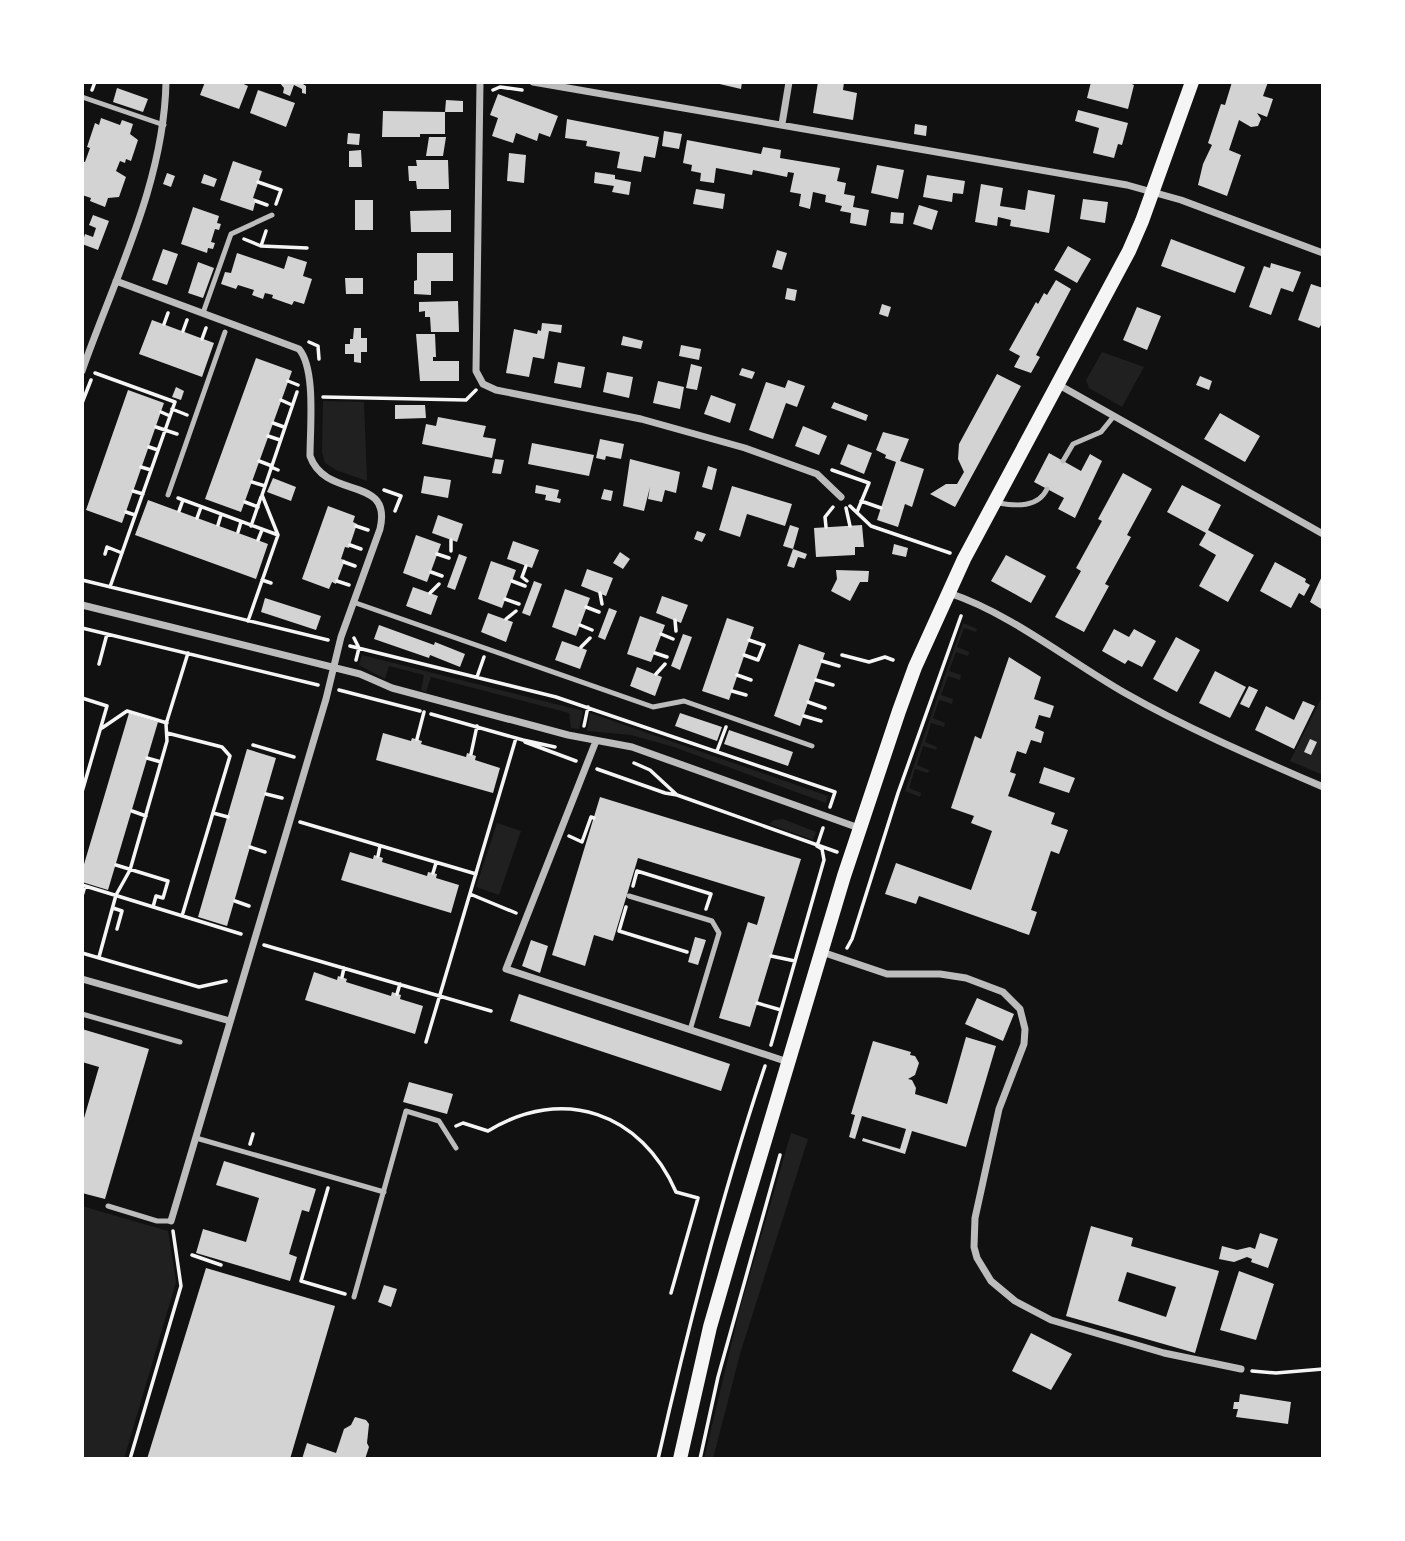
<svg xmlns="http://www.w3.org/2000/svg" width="1405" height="1541" font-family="'IBM Plex Sans',sans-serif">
<rect width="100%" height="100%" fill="#111"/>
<path fill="#202020" d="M1102,352L1144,367L1122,407L1089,388L1086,380Z
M323,401L364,402L367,481L336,470L325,463L322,452Z
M963,623L977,629L976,632L964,628L957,647L969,652L968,656L956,652L949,671L961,675L960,680L948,676L941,695L953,699L952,704L939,700L933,718L945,723L944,727L931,723L925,742L937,747L936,750L923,746L917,765L929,770L928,773L915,769L909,788L921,793L920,797L905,791Z
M362,655L583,711L579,729L571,728L569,713L431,677L426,692L421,690L424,675L389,666L385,679L359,665Z
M1323,695V775L1290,761Z
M590,713L828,796L826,803L674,747L631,735L587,731Z
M783,819L816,832L813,840L769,824L774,820Z
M497,823L521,831L499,895L476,887Z
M791,1133L808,1139L740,1354L713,1459H704L739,1312Z
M82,1206L168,1231L176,1282L124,1459H82Z"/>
<path fill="#d3d3d3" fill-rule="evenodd" d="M205,82H239L248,86L239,109L200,95Z
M279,82H300L306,86V94L302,93V89L294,85L290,96L283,93L284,88Z
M711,82H742L741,89Z
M818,82H844L843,90L857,93L853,120L813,113Z
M1091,82H1127L1134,85L1128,109L1087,98Z
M1232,82H1268L1263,96L1273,99L1267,117L1257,113L1261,119L1258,126L1251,127L1239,120L1229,150L1241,155L1227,196L1198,185L1203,164L1212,145L1208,143L1221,104L1225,105Z
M117,88L148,99L143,112L113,102Z
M258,90L295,103L286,127L250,113Z
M498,94L558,116L550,137L539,133L537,141L516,133L513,143L492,136L498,118L490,115Z
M446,100L463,101V112H445V134H420V137H382L383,111L445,112Z
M1078,110L1128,123L1122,145L1118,144L1114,158L1093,153L1099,128L1075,121Z
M101,118L120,125L122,120L133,124L130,134L138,140L131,161L126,159L125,163L120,161L116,171L126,177L119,197L108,198L105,207L90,201L91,198L82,195V161L85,162L90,148L87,147L95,123L99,125Z
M567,119L659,137L655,158L644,156L641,172L617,168L620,152L586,146L587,141L565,138Z
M915,124L927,126L926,136L914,134Z
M664,131L682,134L679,149L662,146Z
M348,133L360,134L359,145L347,144Z
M429,137H446L443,156H426Z
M687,140L761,154L763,147L781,150L780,158L840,168L837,181L846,183L844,194L855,196L853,207L869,210L866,226L850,223L851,213L840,211L842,206L825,202L826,195L813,192L810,209L799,206L801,194L790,192L794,173L788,172L787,177L753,170L752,175L716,168L714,183L700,181L701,173L691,171L692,165L683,163Z
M361,150L362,167H349V151Z
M509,153L526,155L524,183L507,181Z
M416,160H448L449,189H417L416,181H409L408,166H417Z
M233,161L262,171L253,198L256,199L253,211L220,200Z
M877,165L904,170L898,199L871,193Z
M595,172L615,175V179L631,182L629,195L612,192L614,186L594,183Z
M167,173L175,176L171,187L163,184Z
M204,174L217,179L214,187L201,183Z
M927,175L965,181L963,194L953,193L952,202L923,197Z
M981,184L1003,188L1000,206L1019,209L1025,210L1028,190L1055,195L1049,233L1010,226L1011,220L998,217L997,226L975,222Z
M696,189L725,194L723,209L693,204Z
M1083,199L1108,202L1105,223L1080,219Z
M355,200H373V230H355Z
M919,205L938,211L932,230L913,224Z
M193,207L219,216L217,223L221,224L219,230L215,229L211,242L215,243L213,249L208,248L207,253L181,244Z
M451,210V232H411L410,211Z
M891,212L904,213L903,224L890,223Z
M93,215L109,221L98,250L82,244L85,234L93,237L96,228L89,225Z
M1171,239L1245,267L1235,293L1161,266Z
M1068,246L1091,259L1077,283L1054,270Z
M163,249L178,254L167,285L152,280Z
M777,250L787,253L782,270L772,267Z
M237,253L284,269L288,256L307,262L303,276L312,279L304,304L294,301L292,305L272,298L273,295L265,293L263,299L252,295L254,290L238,285L236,289L221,284L225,272L231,273Z
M417,253H453V281H431V295L414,294V281L417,280Z
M198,262L214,268L203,298L188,293Z
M1271,263L1301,272L1293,292L1281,288L1271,315L1249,307L1264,266L1270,268Z
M345,278H363V294H346Z
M1056,280L1071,289L1036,355L1040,357L1031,373L1014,367L1020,356L1009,350L1036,302L1038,304L1044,293L1047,295Z
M1311,284L1323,288V322L1319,328L1298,320Z
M787,288L797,290L795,301L785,299Z
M458,301L459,332H431L430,317H425V311L419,312V302Z
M882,304L891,307L888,317L879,314Z
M1137,307L1161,316L1147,350L1123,340Z
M152,320L214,343L202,377L139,354Z
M542,323L562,325L561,333L549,331L544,359L533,357L529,377L506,373L514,329L537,334L538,330L541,331Z
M354,328H361V338H367V352H361V363L354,362V354H345V344H350V339H353Z
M416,334H435L436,357H433V361H459V381H420Z
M623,336L643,341L641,349L621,345Z
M681,345L701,349L699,360L679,356Z
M256,358L292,371L241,512L205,499Z
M558,362L585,367L581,388L554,383Z
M691,364L702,367L697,390L686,388Z
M742,368L755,372L752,379L739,375Z
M607,372L633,377L629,398L603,392Z
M997,374L1021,386L955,507L930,494L946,484H957L964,472L958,459L959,444Z
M1200,376L1212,381L1209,390L1196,385Z
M788,380L805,386L797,407L786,403L773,439L749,430L766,382L785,388Z
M658,381L684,387L680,409L653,403Z
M176,387L184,391L181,400L172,397Z
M128,390L164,403L122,523L86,510Z
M711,395L736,404L730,423L704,414Z
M834,402L868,415L866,421L831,408Z
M395,405H425L426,418L395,419Z
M1220,413L1260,436L1245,462L1204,439Z
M438,417L486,426L483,437L496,439L492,458L422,444L426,424L436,426Z
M803,426L827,436L819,455L795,446Z
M883,432L909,439L900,461L924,469L912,507L905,504L898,527L877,520L896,462L885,458L886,455L876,450Z
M600,439L624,444L621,459L606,456L605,460L596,458Z
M532,443L594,455L589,476L528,464Z
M848,444L872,453L864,474L840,464Z
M1049,453L1081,471L1090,454L1102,461L1075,518L1058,509L1064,498L1034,482Z
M495,459L504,460L501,474L492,473Z
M630,459L680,472L676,493L665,490L662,502L648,499L650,487L644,511L623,506Z
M708,466L717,469L712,490L702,487Z
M1123,473L1152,489L1127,535L1131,537L1105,584L1109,586L1084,632L1055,617L1081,571L1076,568L1102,521L1098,519Z
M424,476L451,480L448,498L421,493Z
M273,478L296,487L291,501L267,492Z
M536,485L559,490L557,498L561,499L560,503L545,500L546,495L535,493Z
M1182,485L1221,505L1208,530L1254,555L1228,602L1199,586L1216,555L1199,545L1206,533L1167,512Z
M732,486L792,504L785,526L747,514L740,537L719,530Z
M604,489L613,491L611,501L601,499Z
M148,500L268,544L256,579L135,535Z
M328,506L355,516L353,522L357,524L349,548L345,547L341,559L345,560L336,584L332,582L329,589L302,579Z
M438,515L463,524L457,542L432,533Z
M790,525L799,528L793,549L783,546Z
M862,525L864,547H855V555L816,557L814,528Z
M697,531L706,534L702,542L694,539Z
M416,535L441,544L427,582L403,573Z
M513,541L539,550L532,568L507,559Z
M894,544L908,548L906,557L892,554Z
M793,549L807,554L805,559L798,557L794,568L787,566Z
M620,552L630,559L623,569L613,563Z
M459,554L467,557L455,590L447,587Z
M1006,555L1046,576L1031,603L991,581Z
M491,561L516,570L502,608L478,599Z
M1275,562L1306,579L1305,582L1310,585L1304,596L1299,593L1291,608L1260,591Z
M587,569L613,578L606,596L581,586Z
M836,570L869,571L868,582H860L850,601L831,591L837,579Z
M1323,574V610L1310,602Z
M534,581L542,584L530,616L522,613Z
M413,587L438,596L431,615L406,606Z
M565,589L590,598L576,636L552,627Z
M662,596L688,605L681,623L656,613Z
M265,598L321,616L316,630L261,612Z
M609,608L617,611L605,640L598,637Z
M488,613L513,622L506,642L481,632Z
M640,616L665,625L651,662L627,654Z
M727,618L754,627L729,700L702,691Z
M379,625L434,645L435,642L465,654L460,667L430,655L429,658L374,639Z
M1114,629L1129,637L1134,629L1156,641L1142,667L1128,660L1125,664L1102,651Z
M683,634L692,637L680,670L671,666Z
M1176,637L1200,650L1177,692L1153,679Z
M562,641L587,650L580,669L555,660Z
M799,644L825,653L800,726L774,716Z
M1009,657L1041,677L1034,699L1054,706L1050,718L1039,715L1035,728L1044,732L1041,743L1031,740L1026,754L1017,751L1010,772L1016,774L1008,796L1055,813L1051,824L1068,830L1059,854L1051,851L1031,910L1037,912L1029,935L919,896L916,904L885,894L896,863L971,890L992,831L971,823L974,816L951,808L975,736L981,739Z
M637,667L662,677L655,696L630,686Z
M1215,671L1246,687L1230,718L1199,703Z
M1249,686L1258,690L1249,708L1240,704Z
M1303,701L1315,706L1294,749L1255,730L1266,706L1294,720Z
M129,713L158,722L108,890L82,882V871Z
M680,713L722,727L717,741L675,726Z
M729,730L793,752L788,766L724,744Z
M383,733L411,741L412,738L422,741L421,744L466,757L467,753L476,756L475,760L500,768L493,793L376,760Z
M1310,739L1317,742L1311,755L1304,752Z
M247,749L276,758L227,926L198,917Z
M1044,767L1075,778L1069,793L1039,783Z
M600,797L801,859L750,1027L719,1018L748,922L757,925L765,897L638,858L613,941L594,935L585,966L552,955Z
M350,852L373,859L374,855L383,858L382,862L427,876L428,872L437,874L436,878L459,885L451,913L341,880Z
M695,937L706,940L698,965L688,962Z
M531,940L548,946L540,973L522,966Z
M314,972L337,980L338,976L347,979L346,982L391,996L392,992L401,995L400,999L423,1006L415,1034L305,1000Z
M519,994L730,1064L721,1091L510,1021Z
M977,998L1014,1014L1003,1041L965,1024Z
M82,1029L149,1049L105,1199L82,1193V1125L99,1067L82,1062Z
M966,1037L996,1046L966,1147L912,1131L905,1154L862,1141L863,1138L900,1149L906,1129L862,1116L855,1139L849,1137L855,1115L851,1114L873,1041L911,1052L910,1055L915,1056L919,1063L915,1075L908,1079L912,1080L916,1088L915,1094L947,1104Z
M409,1082L453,1094L447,1114L403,1102Z
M224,1161L316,1189L309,1212L302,1210L289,1254L297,1257L290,1281L196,1253L203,1229L246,1242L259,1198L216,1185Z
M1091,1226L1133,1238L1131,1246L1219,1271L1195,1353L1066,1316ZM1127,1272L1176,1287L1166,1317L1118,1301Z
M1260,1233L1278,1239L1268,1268L1251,1262L1252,1259L1247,1257L1234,1262L1219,1259L1222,1246L1237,1250L1250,1247L1255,1249Z
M206,1268L335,1306L290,1459H147Z
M1239,1271L1274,1284L1256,1340L1220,1330Z
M384,1285L397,1289L391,1307L378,1302Z
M1031,1333L1072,1354L1051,1390L1012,1371Z
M1240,1394L1291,1402L1288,1424L1236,1417L1238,1409H1233L1234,1402H1239Z
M355,1417L366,1420L369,1424L367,1443L369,1447L365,1459H302L307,1443L336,1453L344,1429L351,1425Z"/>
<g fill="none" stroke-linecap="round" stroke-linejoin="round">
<path stroke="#f5f5f5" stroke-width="3.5" d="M92,90L95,82
M493,90L500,87L522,90
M258,182L281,190L276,204
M256,201L267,205
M244,239L261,246L307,248
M261,246L266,231
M164,324L168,313
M183,331L187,320
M202,339L206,328
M309,342L318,346L319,359
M95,373L175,402L110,587
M288,381L298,385
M323,397L466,400L476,390
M281,400L292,405
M82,403L91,380
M172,409L187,415
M161,412L170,416
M273,423L284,427
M156,427L177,434
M268,436L280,440
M149,447L158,450
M259,461L272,466
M141,467L151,470
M271,467L278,470
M832,470L869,483L857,512
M252,482L265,486
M384,490L401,496L395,511
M133,491L143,494
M178,498L278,535
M861,501L881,508
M245,502L258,507
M850,506L871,526L950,553
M846,508L850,526
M179,511L183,500
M126,512L135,515
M197,518L201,507
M218,525L221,515
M251,526L261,497
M356,526L368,530
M826,527L825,517L833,507
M238,532L241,522
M258,540L262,530
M451,540V551
M350,545L361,549
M105,554L107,547L122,553
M437,554L449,558
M344,562L355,566
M526,566L522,577L527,581
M431,572L442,576
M82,580L328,640
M262,580L271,583
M337,581L349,585
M512,581L525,586
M430,593L439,584
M600,593L602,604
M505,599L519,604
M586,607L599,612
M506,619L516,611
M675,620L676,631
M248,621L278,535L262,495L297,392
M580,625L592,630
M82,628L318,685
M661,634L673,639
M354,638L359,648L356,660
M350,646L556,697L835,792L830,807
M581,647L590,638
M655,653L667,657
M744,655L758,660L764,645L749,640
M842,655L869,662L885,657L893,660
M822,661L839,666
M99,664L107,634
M656,674L665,664
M737,675L751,680
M477,677L484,657
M816,680L833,685
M339,690L420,711
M732,691L746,695
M82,698L107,706L82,792
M808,702L825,708
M431,714L523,740L555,747
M804,716L821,721
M584,726L588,707
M102,728L127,711L167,723
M167,733L222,747L230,756L182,916
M417,739L424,712
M525,742L576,761
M253,745L294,757
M717,751L726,727
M471,754L477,726
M147,758L161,762
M634,763L650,770L677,795
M597,769L665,793L677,795L837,852
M266,794L282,798
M132,811L146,816
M213,813L228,817
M300,822L476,874
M569,836L582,842L591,817L594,818
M817,846L823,828
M250,847L265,852
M378,856L380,846
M116,865L168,881L163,898L156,896L153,907
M433,873L436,863
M82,885L241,934
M633,886L637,871L711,894L706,909
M470,894L516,913
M82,896L85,886
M235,901L249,906
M626,907L619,931L687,952
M113,908L122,911L117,929
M264,945L491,1011
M847,948L852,939L898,793L961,616
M82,953L199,987L226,981
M771,956L795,961
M99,957L116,895L130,870L167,741L166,724L188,653
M342,977L344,968
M397,994L400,984
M757,1003L781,1010
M426,1042L516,738
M771,1045L824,860L822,849L817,846
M456,1126L463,1123L488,1131C563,1085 642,1113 676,1192L698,1198L671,1293
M250,1144L253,1134
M328,1188L301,1281L345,1294
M192,1255L221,1265
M1252,1371L1276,1373L1323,1369
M130,1459L181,1286L173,1231
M658,1459C688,1327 722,1194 765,1066
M700,1459L718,1377L780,1155"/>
<path stroke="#bcbcbc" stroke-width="5" d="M82,97L164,125
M203,313L231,234L272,215
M1063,461L1073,444L1101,432L1114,416
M168,495L225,332
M998,503C1016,506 1038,508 1047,489
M353,602L653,707L684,701L812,746
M629,896L712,921L719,933L690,1030
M82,1014L180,1042
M196,1138L384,1192
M108,1206L157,1221H171
M354,1297L406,1111L439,1121L456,1148"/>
<path stroke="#bcbcbc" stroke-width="7" d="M480,82L476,371L483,384L496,390L641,419L745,448L817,474L841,497
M533,82L1127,185L1181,200L1323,253
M782,124L789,82
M116,281L299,349C316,369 310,428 310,456C326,501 393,474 380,529L341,637L326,699L171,1221
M82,371C115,277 164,183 166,82
M1059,385L1323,534
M949,593C1010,613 1069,661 1125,693C1188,729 1256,758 1323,787
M82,605L360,674L392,688L568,735L632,747L859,828
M596,741L506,969L788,1062
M822,952L887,974H940L966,978L1003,992L1020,1009L1025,1029L1024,1044L999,1109L975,1218L974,1247L977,1258L991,1281L1015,1301L1051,1320L1164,1353L1241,1369
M82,979L230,1021"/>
<path stroke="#f5f5f5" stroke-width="14" d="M680,1459L710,1327L734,1244L844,876L899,711L915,667L964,559L1129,251L1142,221L1192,82"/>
</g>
<rect width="1405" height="1541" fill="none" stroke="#ffffff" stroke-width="168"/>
</svg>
